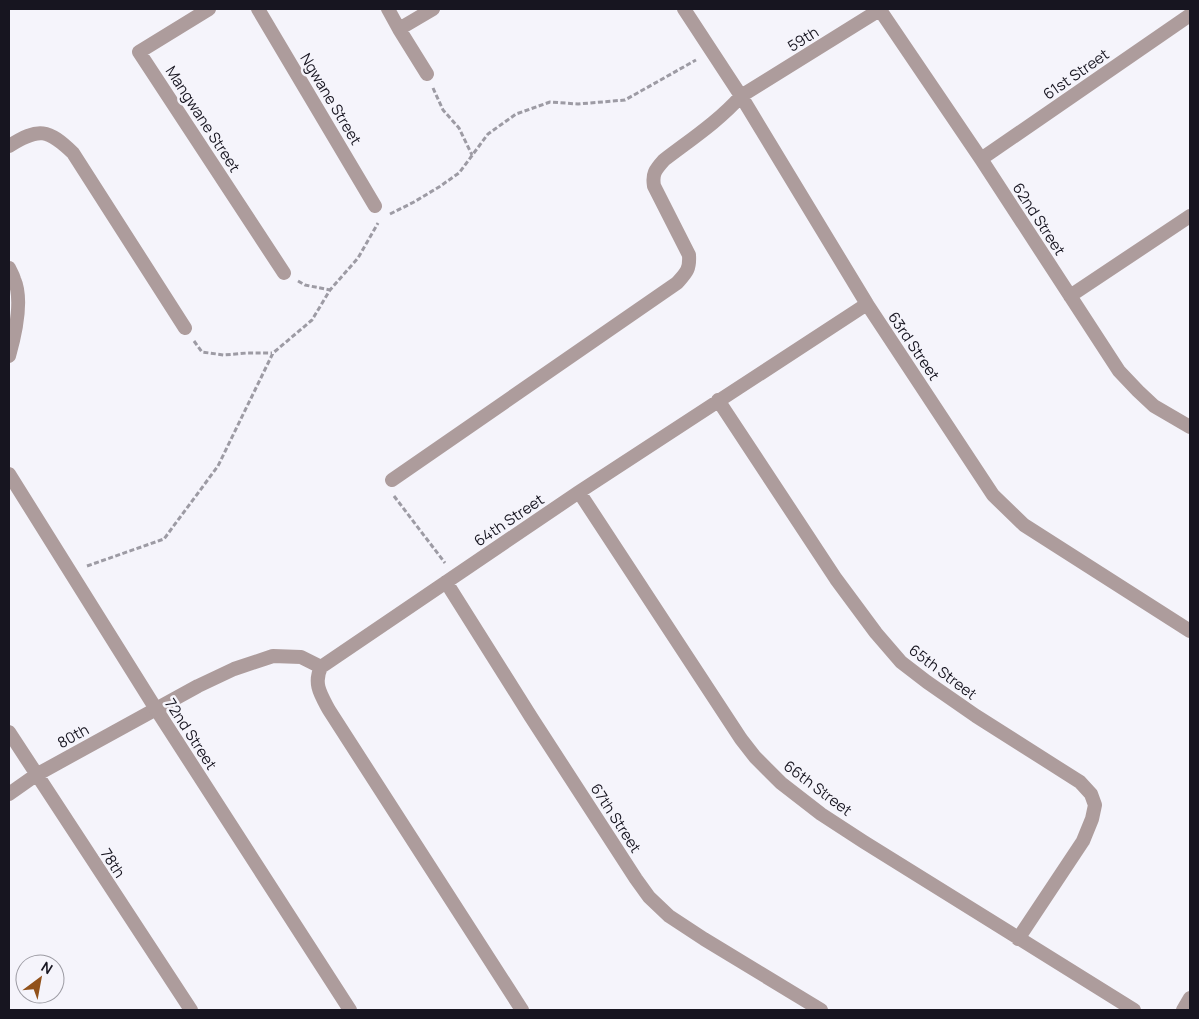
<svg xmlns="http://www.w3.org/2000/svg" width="1199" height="1019" font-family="Manrope,sans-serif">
<rect width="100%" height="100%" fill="#f5f4fb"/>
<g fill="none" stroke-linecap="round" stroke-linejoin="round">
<path stroke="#9d9ba4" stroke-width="3" stroke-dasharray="5 2.5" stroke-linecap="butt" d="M433,88L443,110L459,128L472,155
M390,214L414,202L439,187L459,173L488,134L516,114L550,102L578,104L625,100L696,60
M298,281L305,285L330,290
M194,341L202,352L224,355L247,353H272
M394,496L445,563
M87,566L164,539L218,466L273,353L312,320L330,290L358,258L378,223"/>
<path stroke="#ad9c9c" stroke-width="14" d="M209,9L139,52L284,273
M258,9L375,206
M388,9L399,29L427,74
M684,9L741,96L867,304L993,495L1024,525L1190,631
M880,10L981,159L1119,371L1138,391L1154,406L1190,427
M399,29L433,9
M9,146C39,127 48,129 73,153L185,328
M981,159L1190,15
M9,268C11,272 13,275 14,279C23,299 15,335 9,356
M1070,296L1190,216
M718,400L836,579L876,633L901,662L927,682L976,716L1080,782L1091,794L1095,805L1092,819L1083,841L1018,939
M392,480L677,283C686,273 690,270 689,255L654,186C652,174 655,170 664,160C690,140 719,121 741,96L881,9
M579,492L741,739L755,757L781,783L821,814L864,842L1134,1010
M446,582L531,717L636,879L649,897L669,916L704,939L821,1010
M321,667L579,492L867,304
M321,667C313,684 321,695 329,710L522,1010
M9,732L191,1010
M9,794L36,775L198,686L234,669L273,656L301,657L321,667
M1183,1010L1190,998"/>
<path stroke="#ad9c9c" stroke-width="14" d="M9,474L156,709L350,1010"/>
</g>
<g text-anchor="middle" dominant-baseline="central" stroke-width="5" stroke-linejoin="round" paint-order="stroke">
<g font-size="15" fill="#171520" stroke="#f5f4fb">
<text transform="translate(803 39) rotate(-32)">59th</text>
<text transform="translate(1076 74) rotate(-35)">61st Street</text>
<text transform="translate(331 99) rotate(59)">Ngwane Street</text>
<text transform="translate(203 119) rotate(57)">Mangwane Street</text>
<text transform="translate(1039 219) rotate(57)">62nd Street</text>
<text transform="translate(914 346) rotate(56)">63rd Street</text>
<text transform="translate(509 520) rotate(-34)">64th Street</text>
<text transform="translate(943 672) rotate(37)">65th Street</text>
<text transform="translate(191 734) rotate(57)">72nd Street</text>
<text transform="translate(73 736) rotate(-29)">80th</text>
<text transform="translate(818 788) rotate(37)">66th Street</text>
<text transform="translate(616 818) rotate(57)">67th Street</text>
<text transform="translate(113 863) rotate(57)">78th</text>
</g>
</g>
<rect width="1199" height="1019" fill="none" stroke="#171520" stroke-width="20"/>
<g transform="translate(40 979) rotate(32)"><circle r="24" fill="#f5f4fb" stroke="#9c9ba3"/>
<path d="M0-4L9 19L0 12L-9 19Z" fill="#92521b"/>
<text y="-8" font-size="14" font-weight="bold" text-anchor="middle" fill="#171520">N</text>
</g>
</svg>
